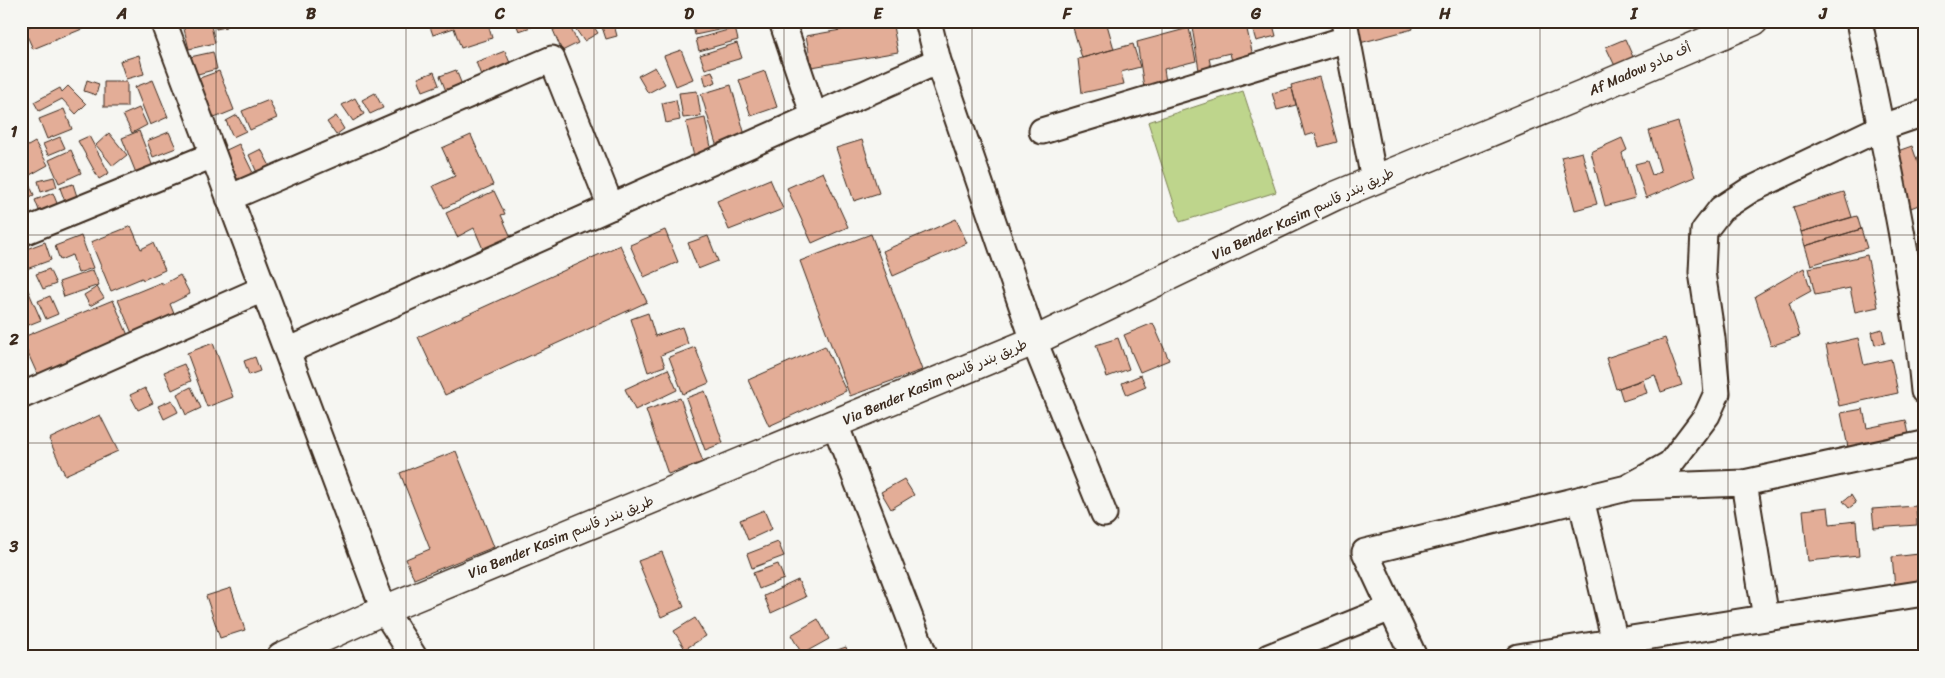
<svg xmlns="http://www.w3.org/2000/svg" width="1945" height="678" font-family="Sriracha,'Playpen Sans Arabic',sans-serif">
<rect width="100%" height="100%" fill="#f6f6f2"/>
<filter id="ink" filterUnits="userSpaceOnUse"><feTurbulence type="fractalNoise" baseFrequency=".02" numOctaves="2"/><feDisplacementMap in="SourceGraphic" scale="10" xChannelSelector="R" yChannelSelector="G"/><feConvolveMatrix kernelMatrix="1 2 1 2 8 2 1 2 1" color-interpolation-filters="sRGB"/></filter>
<g filter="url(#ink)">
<path fill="#bed58c" stroke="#7c8055" d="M1243,91L1276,192L1180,222L1148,122Z"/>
<path fill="#e3ad97" stroke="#3b2a1e" d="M41,21H85L87,27L33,49L24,29Z
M182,21H210L215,43L189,49Z
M214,21H225L226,27L216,29Z
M428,21H487L492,38L461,48L454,28L433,35Z
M515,21H549L519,31Z
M586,21H590L598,33L584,41L575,28Z
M609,21H613L617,36L606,39L601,24Z
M692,21H746L747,24L695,35Z
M892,21L898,52L812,67L806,36Z
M1071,21H1106L1114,49L1082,58Z
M1214,21H1245L1256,69L1235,74L1230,53L1209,58L1211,68L1199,70L1192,27Z
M1250,21H1272L1276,36L1256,41Z
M1356,21H1411L1413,29L1356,44Z
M568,23L578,43L562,51L553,30Z
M735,28L738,40L699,51L696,39Z
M1189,28L1196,61L1164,69L1167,89L1145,94L1137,42Z
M1625,39L1633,57L1615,66L1606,47Z
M737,43L742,58L705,69L700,55Z
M1133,44L1140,67L1121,72L1124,84L1082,93L1078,59Z
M681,50L693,79L676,86L664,56Z
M505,51L515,75L485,86L476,62Z
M213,52L217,69L194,75L190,57Z
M139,55L144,74L126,79L120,61Z
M655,67L665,84L648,93L638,76Z
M456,70L462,85L446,91L440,76Z
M219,71L234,110L212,119L197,79Z
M712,71L716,82L706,86L703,74Z
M765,71L777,107L751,116L739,80Z
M434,72L439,85L423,91L418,78Z
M1319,77L1337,142L1319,147L1315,133L1305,136L1291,85Z
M87,80L99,84L96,95L84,91Z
M153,80L168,117L150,125L135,87Z
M104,82H127V107H104Z
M731,85L748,146L719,154L701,94Z
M68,86L86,104L76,114L62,99L39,111L34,102L60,88L62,92Z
M1292,88L1296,105L1277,110L1272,93Z
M697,91L701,116L683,118L679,93Z
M375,93L383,108L370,114L362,100Z
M355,98L364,114L353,121L342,105Z
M269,100L277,118L250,130L242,111Z
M676,100L680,120L666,123L662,103Z
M139,108L147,125L132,133L123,115Z
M64,109L72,129L47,139L39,119Z
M237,115L246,131L233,137L226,121Z
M336,116L344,129L336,135L327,122Z
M705,118L713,157L695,161L686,122Z
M1678,122L1695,177L1646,198L1635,164L1647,161L1652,175L1661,172L1649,131Z
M139,131L153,167L136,173L122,138Z
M169,132L176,148L153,157L147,141Z
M109,133L127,155L113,166L96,145Z
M471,135L493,185L444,208L433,186L455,176L442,148Z
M89,136L109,173L99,179L78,141Z
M60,137L65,148L48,155L43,144Z
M1622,138L1627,150L1622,153L1635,198L1605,206L1591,152Z
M862,140L879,193L854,201L836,148Z
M35,142L48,165L21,180V150Z
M239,144L254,175L235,184L220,153Z
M1912,146L1920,169L1924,167V203L1908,209L1889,154Z
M261,149L272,170L259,177L249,155Z
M71,150L81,173L59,183L49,160Z
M1582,152L1597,204L1575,210L1561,157Z
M823,172L848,227L812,243L787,188Z
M54,177L57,187L41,192L38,181Z
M27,179L34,195L21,201V182Z
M770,179L783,209L729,230L717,201Z
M73,184L80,206L68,210L60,188Z
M494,191L505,214L501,215L514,244L486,256L474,228L457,237L446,213Z
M1844,192L1852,217L1801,232L1793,207Z
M53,193L60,211L42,218L35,200Z
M1857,216L1861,229L1805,246L1801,232Z
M956,219L967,243L893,276L883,251Z
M131,226L141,249L153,243L165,270L143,280L142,278L111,291L91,242Z
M1861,229L1867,248L1811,265L1805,246Z
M665,230L678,262L644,277L630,245Z
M871,234L922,370L850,396L800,261Z
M81,236L93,268L78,273L72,255L60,260L55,246Z
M708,236L718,261L698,269L688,243Z
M45,242L51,260L21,271V251Z
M620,245L647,302L445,395L418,337Z
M1867,255L1878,307L1855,312L1850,288L1815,295L1809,268Z
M1804,268L1811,291L1789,303L1800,336L1771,346L1755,296Z
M49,269L56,284L43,289L36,274Z
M93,270L99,285L64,297L59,282Z
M180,275L190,294L170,304L179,326L136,343L118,300L162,282V285Z
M97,287L104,298L90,306L84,295Z
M27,288L41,320L21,328V290Z
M50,296L58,314L46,319L38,301Z
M113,300L130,340L39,378L21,338Z
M648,313L655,336L682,327L688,344L661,355L665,366L648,372L631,319Z
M1153,323L1169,360L1140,372L1124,335Z
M1882,329L1885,343L1875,345L1872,332Z
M1118,338L1129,369L1107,377L1096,345Z
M1665,338L1682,385L1661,392L1655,375L1616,389L1606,358Z
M1858,338L1864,365L1891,359L1898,393L1839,406L1826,345Z
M213,343L233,397L207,407L187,353Z
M825,346L846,391L769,426L748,380Z
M695,347L709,383L683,394L669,357Z
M255,357L260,371L249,375L244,361Z
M184,364L191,381L172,390L164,372Z
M668,369L677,390L635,410L625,389Z
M1141,375L1146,387L1127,395L1122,383Z
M1643,380L1647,393L1623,401L1619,388Z
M191,387L201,408L186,415L177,394Z
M145,388L153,403L138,410L130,395Z
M705,391L723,443L705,450L686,398Z
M680,398L703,462L668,474L646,410Z
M172,400L178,412L164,419L158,406Z
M1863,409L1867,428L1906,420L1912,449L1851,462L1841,413Z
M100,415L118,451L65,475L49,439Z
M456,451L494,547L414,579L406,559L430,549L400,473Z
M904,479L914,495L891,509L881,492Z
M1851,495L1856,503L1849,508L1843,501Z
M1916,506L1917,525L1874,528L1872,509Z
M1828,507L1830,524L1856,521L1859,556L1808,561L1803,510Z
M764,510L772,529L748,540L740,520Z
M778,542L784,556L752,568L747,554Z
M662,552L684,607L661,617L638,561Z
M1919,554L1922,583L1895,586L1892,557Z
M778,564L784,579L759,589L753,573Z
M798,580L806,597L771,613L764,596Z
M231,588L245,630L220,638L206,596Z
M695,618L706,636L685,649L674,631Z
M818,619L829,639L802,654L791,635Z
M846,647L849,657H824L823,655Z
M668,650L671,657H653V656Z"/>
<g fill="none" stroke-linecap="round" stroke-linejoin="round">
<g stroke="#3b2a1e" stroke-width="29">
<path id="minor" d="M163,21L384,610L414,657
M782,21L814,116
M1344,21L1374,180
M1859,21C1884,144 1912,266 1924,391
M938,61L1034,341L1104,514
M1042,131L1347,39
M229,198L552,59L611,207
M21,233L213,155
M287,351L938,61L928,21
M21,396L263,289
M835,424L925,657
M1744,483L1766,618
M1633,487L1744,483L1924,444
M1581,499L1615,642
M1269,657L1391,608
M1414,657L1365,552L1627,488L1670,464L1707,415L1717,393L1712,338L1702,272L1704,231L1721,209L1750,190L1880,128L1924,113
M1518,657L1924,593"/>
</g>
<g stroke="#3b2a1e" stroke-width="31">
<path id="tertiary" d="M281,657L384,610L1034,341L1335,196L1583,94L1754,21"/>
</g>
<use href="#minor" stroke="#f6f6f2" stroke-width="25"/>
<use href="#tertiary" stroke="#f6f6f2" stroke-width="28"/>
</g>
</g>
<path fill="none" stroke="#3b2a1e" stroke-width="1" stroke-opacity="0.55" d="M216,21V657M406,21V657M594,21V657M784,21V657M972,21V657M1162,21V657M1350,21V657M1540,21V657M1728,21V657M21,235H1924M21,443H1924"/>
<g text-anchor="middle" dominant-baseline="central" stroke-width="5" stroke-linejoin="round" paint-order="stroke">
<g font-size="14" fill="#3b2a1e" stroke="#f6f6f2">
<text transform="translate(1640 69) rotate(-24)">Af Madow أف مادو</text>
<text transform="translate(1303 214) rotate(-25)">Via Bender Kasim طريق بندر قاسم</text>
<text transform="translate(935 382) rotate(-23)">Via Bender Kasim طريق بندر قاسم</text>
<text transform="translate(561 537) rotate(-22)">Via Bender Kasim طريق بندر قاسم</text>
</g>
</g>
<rect width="1945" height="678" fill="none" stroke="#f6f6f2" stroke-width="55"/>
<rect x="28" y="28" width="1890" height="622" fill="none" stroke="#3b2a1e" stroke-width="2"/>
<g font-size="16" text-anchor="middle" font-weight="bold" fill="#3b2a1e">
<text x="122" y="19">A</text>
<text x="311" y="19">B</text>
<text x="500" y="19">C</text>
<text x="689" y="19">D</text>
<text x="878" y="19">E</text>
<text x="1067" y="19">F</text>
<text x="1256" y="19">G</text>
<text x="1445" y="19">H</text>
<text x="1634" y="19">I</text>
<text x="1823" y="19">J</text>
<text x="14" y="137">1</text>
<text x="14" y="345">2</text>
<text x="14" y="552">3</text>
</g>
</svg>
